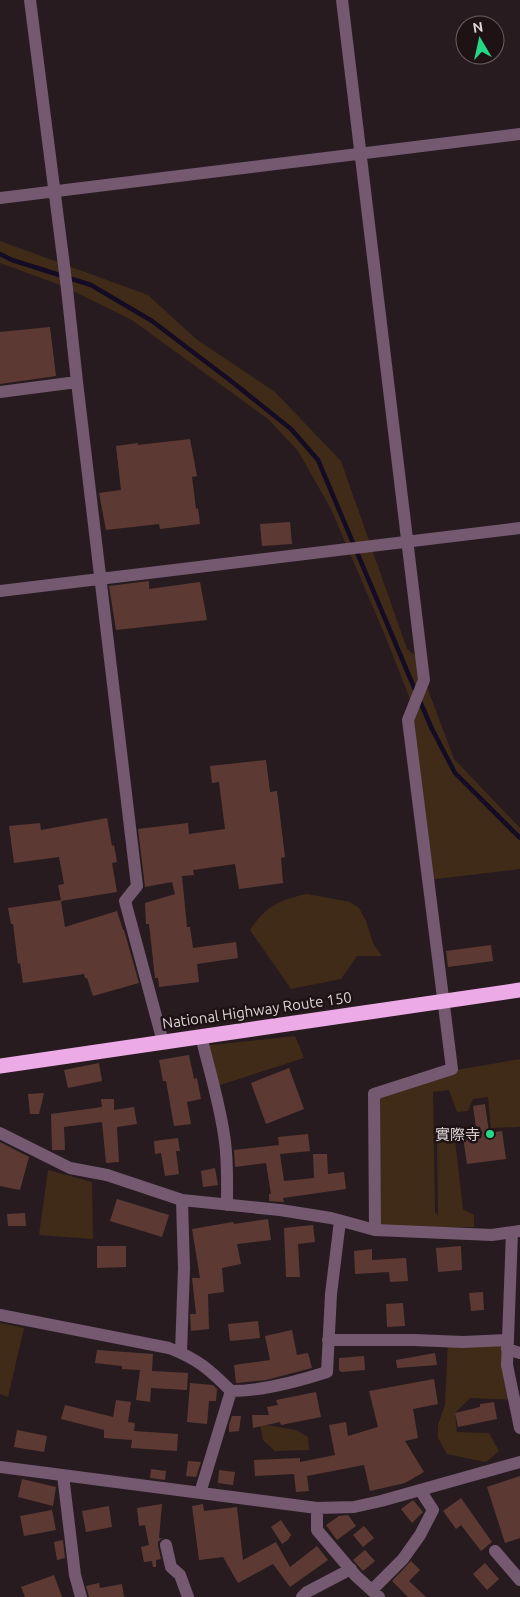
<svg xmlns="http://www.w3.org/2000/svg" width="520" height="1597" font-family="Ubuntu,'Noto Sans JP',sans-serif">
<rect width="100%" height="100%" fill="#281b1f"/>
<path fill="#3f2b18" d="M0,241L148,295L196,339L275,392L341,461L407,649L415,655L454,759L520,828V869L428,880L410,699L384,633L331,509L298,451L268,419L132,320L63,286L0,263Z
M307,894L350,902L359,908L366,921L373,943L382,956H357L341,979L291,989L250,930C266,906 279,900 307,894Z
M295,1036L304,1058L214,1087L203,1046Z
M520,1059V1126L519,1127L491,1128L488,1097L473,1099L468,1111L457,1112L449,1090L433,1092L435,1212L438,1216L437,1137L455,1140L463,1209L474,1215V1227H439L379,1230L374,1094L445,1072Z
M48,1170L92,1182L93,1239L39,1235Z
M0,1323L24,1328L8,1397L0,1394Z
M448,1341L507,1345L514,1400L470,1398L455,1413L457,1432L489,1433L499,1451L486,1462L447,1454L438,1438V1425L445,1405Z
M260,1424L296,1430L308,1437L309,1450L275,1451L263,1440Z"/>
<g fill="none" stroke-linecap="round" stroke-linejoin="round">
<path stroke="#140b24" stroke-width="4.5" d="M0,254L12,260L91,285L152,321L231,381L291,429L318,460L416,692
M419,699L432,729L455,773L520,838"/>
</g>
<path fill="#5c3a33" d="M50,327L56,376L0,384V332Z
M190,439L197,476L192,477L196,509L198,508L200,524L160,529L159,524L106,530L99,493L121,490L116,446L138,443V445Z
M290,522L292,544L262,546L260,524Z
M149,581V589L200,582L207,620L116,630L109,586Z
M266,760L270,792L277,791L285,857L281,858L283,883L239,889L235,864L193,870L194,875L182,876L187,927H190L193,948L236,942L238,958L197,964L199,982L159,987L158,978H155L149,924H146L145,903L175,894L172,882L145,887L138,829L188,823L189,834L225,829L219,782L212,783L210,766Z
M107,818L112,846L114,845L117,862L112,863L117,892L61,901L65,927L117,911L123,930H124L139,983L93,996L87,978H85L84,974L23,983L20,963L18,964L13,924H11L8,908L61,900L58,885L64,884L59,857L14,863L9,826L40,823L41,830Z
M491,945L493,961L448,967L446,951Z
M189,1055L194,1079L197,1078L201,1099L187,1102L191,1124L174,1126L166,1081H163L159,1060Z
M99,1063L102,1081L68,1088L64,1070Z
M289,1068L304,1109L266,1124L251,1083Z
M44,1093L39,1114H30L28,1094Z
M101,1099H114V1110L134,1107L137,1124L117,1127L119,1162L106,1163L102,1122L64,1127L65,1150H52L51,1114L102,1107Z
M485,1104L489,1133L502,1131L506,1159L467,1164L463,1137L477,1135L473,1106Z
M308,1134L310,1151L280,1154L284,1181L314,1178L313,1154H327L328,1174L344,1172L346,1189L283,1198L284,1202L269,1201V1194H271L266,1163L235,1167L234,1150L279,1145L278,1137Z
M178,1138L180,1151H176L179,1174L165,1176L161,1153L155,1154L154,1141Z
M0,1142L29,1157L20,1190L0,1186Z
M215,1168L218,1185L203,1187L201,1171Z
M117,1199L169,1215L162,1237L110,1221Z
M25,1213L26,1226H8L7,1214Z
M268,1219L271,1240L237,1244L241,1264L222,1268L224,1292L208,1294L209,1329L191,1331L190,1314H196L192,1278H200L192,1229L233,1222L234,1224Z
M313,1225L315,1242L298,1244L300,1277H286L284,1228Z
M97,1246H126V1267L97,1268Z
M461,1246L462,1270L438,1272L436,1248Z
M372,1249V1260L406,1258L408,1281L390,1282L389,1272L355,1274L354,1251Z
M483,1292L484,1310L471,1311L469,1293Z
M403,1303L405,1326L387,1327L386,1304Z
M258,1321L260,1338L230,1341L228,1324Z
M292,1330L297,1355L308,1353L312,1368L266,1380L236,1383L234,1365L270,1360L265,1336Z
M97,1350L153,1354L152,1371L188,1373L187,1390L151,1388L150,1402L136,1400L140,1370L122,1369V1366L95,1363Z
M435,1353L437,1365L397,1368L396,1360Z
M364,1356L365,1370L341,1372L339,1370V1358Z
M434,1379L438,1404L413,1409L418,1438L405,1441L424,1472L405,1483L370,1491L364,1465L307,1476L309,1491L296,1492L294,1474L255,1476L254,1460L300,1458V1462L335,1455L329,1425L346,1422L348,1436L378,1427L369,1391Z
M190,1383L213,1385L217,1389L216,1401H209L207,1424L187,1422Z
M316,1392L321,1417L281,1425L280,1422L253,1428L252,1415H269L267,1407L278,1405L276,1400Z
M116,1400L131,1402L128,1422L135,1423L134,1431L178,1434L177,1451L131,1448L132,1440L104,1438V1430L61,1419L65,1405L113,1417Z
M494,1402L497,1419L458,1427L455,1413L480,1407V1404Z
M232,1416H241L239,1431L229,1432V1425Z
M17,1430L47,1436L44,1452L14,1447Z
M188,1461L201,1462L196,1477L186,1476Z
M151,1469L166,1471L165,1480L150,1478Z
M219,1470L235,1472L233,1485L218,1483Z
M520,1476V1538L505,1543L487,1487Z
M22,1479L56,1487L53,1506L18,1497Z
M461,1498L492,1542L481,1551L461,1525L456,1529L443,1511Z
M413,1500L423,1512L412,1523L401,1509Z
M162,1504L159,1538H162L158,1542V1546L161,1559L156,1560V1567H153L152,1561L144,1562L141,1547L149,1545L145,1525L139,1526L137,1508Z
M203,1504L204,1511L237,1507L243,1560L276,1542L290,1567L317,1546L328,1560L290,1587L273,1564L238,1583L223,1557L199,1560L192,1506Z
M109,1506L112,1527L86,1532L82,1511Z
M52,1510L56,1530L24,1536L20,1516Z
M348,1515L356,1526L337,1540L326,1525L339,1516Z
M281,1520L291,1535L288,1540L282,1544L271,1527Z
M364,1526L374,1538L363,1547L353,1535Z
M63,1540L65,1558L57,1560L54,1542Z
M365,1550L375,1561L363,1571L353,1560Z
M411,1561L420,1570L409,1581L426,1597H408L392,1581Z
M485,1563L499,1579L487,1590L473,1574Z
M54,1575L62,1597H25L21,1587Z
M99,1583L100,1588L122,1584L124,1597H89L86,1586Z"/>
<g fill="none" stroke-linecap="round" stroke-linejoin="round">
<path stroke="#745971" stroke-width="12" d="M30,0L67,289L77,382L137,886L125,901L163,1042
M342,0L424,680L408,720L452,1069L374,1094L375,1230
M0,198L520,134
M0,392L77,382
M0,591L520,528
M201,1036C209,1069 219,1101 224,1135C228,1158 227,1181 227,1205
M0,1133L70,1168L107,1175L182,1200L280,1210L331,1218L375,1230L492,1235L520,1231
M512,1232L507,1365L520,1428
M0,1315L169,1348C198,1359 210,1370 231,1391C263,1391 296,1382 327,1372L331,1294L340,1221
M328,1340H414L463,1342L507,1340
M507,1349L520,1353
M181,1352L184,1268L182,1200
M0,1467L317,1508L354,1507L381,1501L520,1462
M63,1475L75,1575L81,1597
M200,1493L231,1391
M317,1508V1530L356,1576L379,1597
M166,1545L171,1567L180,1575L188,1597
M495,1551L520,1580
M372,1590L403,1559L420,1535L433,1510L420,1490
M302,1597L307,1592L351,1569"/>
<path stroke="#ecaae6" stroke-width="15" d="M0,1066L520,990"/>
</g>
<circle fill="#25d886" stroke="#1e1215" stroke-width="2" cx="490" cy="1134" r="5"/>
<g text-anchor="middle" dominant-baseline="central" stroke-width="5" stroke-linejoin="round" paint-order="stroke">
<g font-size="15" fill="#ddd4d6" stroke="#1e1215">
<text transform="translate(257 1010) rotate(-8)">National Highway Route 150</text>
</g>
<g font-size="15" fill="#ddd4d6" stroke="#1e1215" text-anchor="end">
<text x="480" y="1134">實際寺</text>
</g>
</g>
<g transform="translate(480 40) rotate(351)"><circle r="24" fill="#1e1215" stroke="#6a6062"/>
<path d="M0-4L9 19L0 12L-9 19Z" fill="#25d886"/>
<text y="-8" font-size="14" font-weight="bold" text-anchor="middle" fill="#ddd4d6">N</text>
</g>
</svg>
